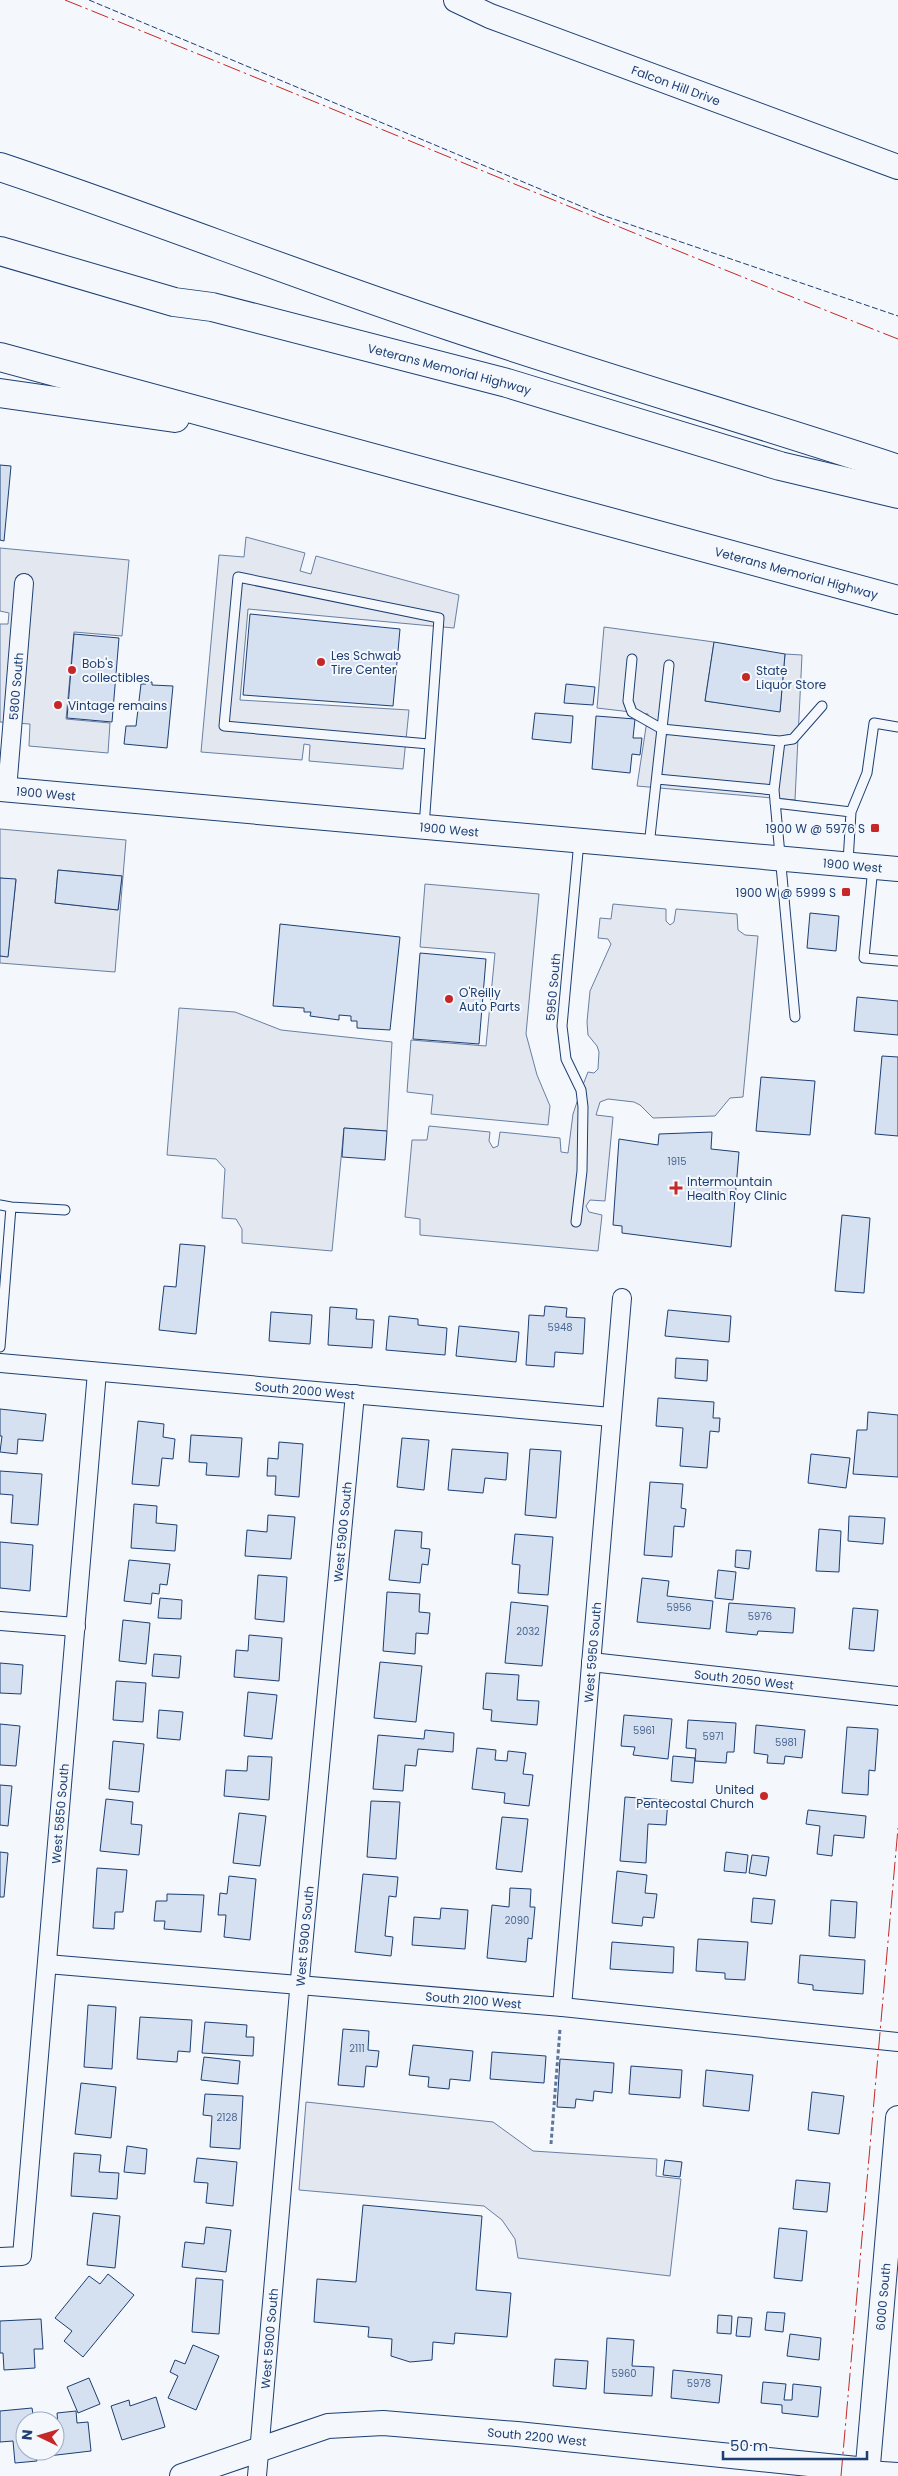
<svg xmlns="http://www.w3.org/2000/svg" width="898" height="2476" font-family="Poppins,sans-serif">
<rect width="100%" height="100%" fill="#f4f7fb"/>
<path fill="#e3e8f0" stroke="#687fa3" fill-rule="evenodd" d="M246,537L305,553L300,571L311,574L316,556L459,595L454,628L248,609L240,700L409,710L403,769L309,761L310,745L304,744L302,760L201,752L219,555L244,557Z
M0,548L129,560L122,636L74,632L66,719L110,723L108,753L29,746L30,724L0,722V624H8L9,613L0,611Z
M604,627L714,642L705,701L780,711L785,654L802,655L795,800L637,786L648,714L597,708Z
M0,829L126,840L115,972L0,963V956H8L16,880L0,878ZM58,870L122,876L118,910L55,903Z
M425,884L539,894L526,1034L537,1075L550,1106L548,1125L431,1114L433,1095L407,1092L411,1040L486,1046L495,953L420,947Z
M613,904L666,909V921L670,925L674,922L676,909L737,914L738,930L745,935L758,936L743,1097L730,1098L715,1116L653,1118L640,1105L634,1102L608,1099L600,1102L596,1115L613,1117L605,1201L590,1200L586,1206L589,1212L602,1215L598,1251L420,1235V1219L405,1217L412,1140H427L429,1126L490,1132L489,1141L493,1148L498,1146L500,1132L560,1138L561,1152L568,1153L573,1114L581,1090L588,1072L594,1073L598,1069L599,1052L597,1046L588,1035L587,1022L590,991L611,944L608,939L598,938L600,918L611,919Z
M179,1008L235,1012L281,1030L392,1042L387,1131L344,1128L332,1251L242,1243V1229L236,1219L222,1218L225,1169L216,1159L167,1155Z
M306,2102L493,2122L533,2151L657,2159L656,2176L681,2179L670,2276L518,2258L515,2239L502,2220L484,2206L299,2190Z"/>
<path fill="#d5e0f0" stroke="#1d3f73" d="M0,465L11,466L4,541L0,540Z
M250,614L400,629L393,706L243,695Z
M74,634L119,638L112,722L67,718Z
M714,642L785,654L780,712L705,701Z
M146,682H152V685L173,686L167,748L124,744L126,726H136L141,684H146Z
M566,684L595,687L593,705L564,703Z
M535,713L573,716L571,743L532,739Z
M596,716L635,719L633,738H642L640,755L632,754L630,773L592,769Z
M58,870L122,876L118,910L55,903Z
M0,878L16,879L8,957L0,956Z
M810,913L839,916L836,951L807,948Z
M280,924L400,937L390,1030L357,1028V1021H351V1016L339,1015V1020L310,1016L311,1012H304V1008L273,1006Z
M420,953L486,959L479,1044L413,1039Z
M857,997L898,1001V1035L854,1031Z
M882,1056L898,1057V1136L875,1134Z
M761,1077L815,1081L810,1135L756,1131Z
M344,1128L387,1131L385,1160L342,1157Z
M712,1132L711,1149L739,1152L731,1247L622,1233V1226L613,1225L619,1139L658,1145L659,1134Z
M842,1215L870,1218L864,1293L835,1291Z
M180,1244L205,1246L196,1334L159,1330L164,1286L176,1287Z
M545,1306L567,1308L566,1317L585,1318L583,1354L555,1352L554,1367L526,1365L529,1315L544,1316Z
M330,1307L357,1309L356,1319L374,1320L372,1348L328,1345Z
M668,1310L731,1316L729,1342L665,1336Z
M271,1312L312,1315L310,1344L269,1341Z
M389,1316L418,1319V1325L447,1328L445,1355L386,1350Z
M459,1326L519,1332L516,1362L456,1356Z
M676,1358L708,1360L707,1381L675,1378Z
M658,1398L714,1402L713,1418H720L719,1432L710,1431L707,1468L680,1466L683,1428L656,1426Z
M0,1409L46,1414L43,1441L18,1439L17,1454L0,1452L2,1436H0Z
M868,1412L898,1415V1477L853,1474L857,1430H867Z
M138,1421L164,1424L163,1437L175,1439L173,1459L162,1458L159,1486L132,1484Z
M191,1435L242,1438L239,1477L206,1475L207,1463L189,1462Z
M402,1438L429,1440L424,1490L397,1487Z
M279,1442L303,1444L299,1497L275,1495L276,1476H267L268,1458L278,1459Z
M452,1449L508,1453L506,1480L485,1478L483,1493L448,1490Z
M530,1449L561,1451L556,1518L525,1515Z
M811,1454L850,1458L846,1488L808,1483Z
M0,1471L42,1474L38,1525L11,1523L13,1495L0,1494Z
M650,1482L683,1484L681,1508L686,1509L684,1527L674,1526L672,1557L644,1555Z
M134,1504L157,1506L156,1523L177,1525L175,1551L131,1548Z
M268,1515L295,1517L291,1559L245,1556L247,1530L267,1532Z
M849,1516L885,1518L883,1544L848,1541Z
M819,1529L841,1531L839,1572L816,1571Z
M395,1530L422,1532L421,1548L430,1549L428,1565L422,1564L420,1583L389,1580Z
M515,1534L553,1537L548,1595L518,1593L520,1565L512,1564Z
M0,1542L33,1545L30,1591L0,1588Z
M736,1550L751,1551L749,1569L735,1567Z
M129,1560L170,1564L167,1585L160,1584L159,1594L152,1593L151,1604L124,1601Z
M718,1570L736,1572L733,1600L715,1598Z
M258,1575L287,1577L284,1622L255,1619Z
M642,1578L669,1581L667,1596L713,1601L710,1629L637,1622Z
M387,1592L420,1594L419,1612L430,1613L428,1634L416,1633L415,1654L383,1651Z
M160,1598L182,1600L181,1619L158,1618Z
M511,1602L548,1606L542,1666L505,1663Z
M729,1603L795,1608L793,1633L758,1631L757,1635L726,1632Z
M853,1608L878,1610L874,1651L849,1649Z
M123,1620L150,1623L146,1664L119,1661Z
M249,1635L282,1638L279,1681L234,1677L236,1650L248,1651Z
M154,1654L181,1656L179,1678L152,1676Z
M380,1662L422,1666L416,1722L374,1718Z
M0,1663L23,1665L21,1694L0,1693Z
M486,1673L519,1675L517,1700L539,1701L537,1725L491,1721L492,1710L483,1709Z
M116,1681L146,1683L143,1722L113,1720Z
M248,1692L277,1695L272,1739L244,1736Z
M159,1710L183,1712L180,1740L157,1738Z
M624,1715L672,1719L668,1759L633,1755L635,1747L621,1746Z
M688,1720L736,1723L734,1752H727L726,1763L695,1761L696,1749L686,1748Z
M0,1724L20,1726L16,1766L0,1765Z
M756,1725L805,1730L802,1758L785,1756L784,1764L767,1763L768,1755L754,1753Z
M847,1727L878,1729L875,1771L869,1770L868,1795L842,1793Z
M425,1730L454,1733L453,1752L418,1749L416,1766L405,1765L403,1791L373,1789L378,1735L424,1739Z
M113,1741L144,1744L139,1792L109,1789Z
M477,1748L496,1750L495,1760L507,1761L508,1751L526,1753L523,1774L533,1775L529,1806L504,1803L505,1793L472,1789Z
M248,1756L272,1757L269,1800L224,1796L226,1770L247,1771Z
M673,1756L695,1758L693,1783L671,1781Z
M0,1785L12,1786L8,1826L0,1825Z
M625,1797L668,1800L666,1825L648,1824L646,1863L620,1861Z
M106,1799L133,1802L131,1824L142,1825L139,1855L100,1851Z
M371,1801L400,1802L396,1859L367,1857Z
M808,1810L866,1816L864,1838L834,1835L832,1856L817,1854L820,1826L806,1824Z
M239,1813L266,1816L260,1866L233,1863Z
M502,1817L528,1819L522,1872L496,1869Z
M0,1852L8,1853L4,1897H0Z
M726,1852L748,1855L746,1873L724,1871Z
M752,1855L769,1857L766,1876L749,1873Z
M97,1868L127,1870L123,1912H115L114,1929L93,1928Z
M617,1871L647,1875L645,1893L657,1894L654,1918L643,1917L642,1926L612,1923Z
M363,1874L398,1877L396,1897L389,1896L385,1936L393,1937L391,1956L355,1952Z
M229,1876L256,1879L250,1940L224,1937L226,1915H218L220,1893L227,1894Z
M510,1888L531,1889L530,1907H535L532,1939L528,1938L526,1962L487,1958L492,1905L509,1907Z
M167,1894L204,1895L201,1932L164,1929L165,1921H154L156,1901H167Z
M753,1898L775,1900L772,1924L751,1922Z
M831,1900L857,1902L855,1938L829,1936Z
M441,1908L468,1910L465,1949L412,1945L414,1917L440,1919Z
M698,1939L748,1942L745,1980L725,1979V1973L696,1971Z
M612,1942L674,1947L673,1973L610,1969Z
M800,1955L865,1960L863,1994L813,1990V1985L798,1983Z
M88,2005L116,2007L112,2069L84,2067Z
M140,2017L192,2020L190,2052L178,2051L177,2062L137,2059Z
M205,2022L247,2025L246,2037H254L253,2056L202,2053Z
M343,2029L369,2031L368,2050L379,2051L377,2067L366,2066L364,2087L338,2085Z
M413,2045L473,2051L470,2081L450,2079L449,2089L428,2087L429,2077L409,2075Z
M492,2052L546,2056L544,2083L490,2079Z
M204,2057L240,2061L238,2084L201,2080Z
M560,2059L614,2063L612,2093L594,2091L593,2101L576,2099L575,2108L557,2107Z
M631,2066L682,2070L680,2098L629,2094Z
M706,2070L753,2075L749,2111L703,2106Z
M81,2083L116,2087L111,2138L75,2134Z
M812,2092L844,2096L839,2134L808,2130Z
M205,2094L243,2096L240,2149L210,2147L212,2116L203,2115Z
M127,2146L147,2149L145,2174L124,2172Z
M74,2153L101,2155L99,2172L119,2173L117,2199L71,2196Z
M197,2158L237,2162L233,2206L206,2203L208,2183L194,2182Z
M665,2160L682,2162L680,2177L663,2175Z
M796,2180L830,2183L827,2212L793,2209Z
M363,2205L482,2216L476,2290L511,2293L507,2337L455,2333L454,2344L433,2342L432,2360L410,2362L391,2356L392,2339L368,2337L369,2327L314,2322L317,2279L356,2282Z
M93,2213L120,2216L115,2268L87,2265Z
M206,2227L231,2230L226,2272L182,2267L185,2242L204,2244Z
M779,2228L807,2231L802,2281L774,2278Z
M108,2274L134,2295L83,2357L64,2341L72,2331L55,2318L89,2276L100,2284Z
M196,2278L223,2280L219,2334L192,2332Z
M767,2312L785,2313L783,2332L765,2330Z
M718,2315L732,2316L731,2334L717,2333Z
M738,2317L752,2318L750,2337L736,2336Z
M41,2319L43,2349H34L35,2368L4,2370L3,2353H0V2321Z
M790,2334L821,2338L819,2360L787,2356Z
M607,2338L634,2340L632,2366L654,2367L652,2396L604,2393Z
M193,2345L219,2356L196,2410L168,2398L178,2376L170,2372L175,2360L185,2364Z
M555,2359L588,2361L586,2389L553,2386Z
M673,2370L722,2375L719,2403L671,2398Z
M89,2378L100,2404L78,2413L67,2387Z
M763,2382L786,2384L784,2400H792L793,2384L821,2387L818,2417L782,2413V2405L761,2403Z
M156,2397L165,2427L122,2440L111,2406L129,2400L130,2406Z
M32,2408L34,2421H25V2451H36L37,2461L15,2463L13,2441L0,2442V2411Z
M76,2411L77,2423L88,2422L91,2451L48,2456V2451H55V2426L58,2425L57,2413Z"/>
<g fill="none" stroke-linecap="round" stroke-linejoin="round">
<g stroke="#1d3f73" stroke-width="11">
<path id="lane" d="M632,659L628,701L632,712L662,729L780,741L774,790L657,779
M780,741L793,739L822,706
M774,790L795,1017
M775,803L851,812L848,862
M851,812L867,773L874,723L898,727
M424,827L439,618L238,577L224,726L429,744
M649,846L669,665
M873,867L864,958L898,961
M0,1205L11,1207
M576,1222L582,1171L583,1107L581,1090L566,1059L562,1026L579,841
M0,1347L11,1207L65,1210"/>
</g>
<g stroke="#1d3f73" stroke-width="20">
<g id="street">
<path id="s1" d="M7,790L24,583"/>
<path id="s2" d="M0,1363L611,1417"/>
<path d="M0,1621L76,1627"/>
<path id="s3" d="M591,1662L898,1696"/>
<path id="s4" d="M47,1964L562,2007L898,2042"/>
<path id="s5" d="M562,2007L622,1298"/>
<path id="s6" d="M0,2257L22,2256L97,1372"/>
<path d="M867,2470L898,2472"/>
<path id="s7" d="M257,2476L301,1968L355,1394"/>
</g>
</g>
<g stroke="#1d3f73" stroke-width="26">
<g id="secondary">
<path id="s8" d="M456,0L490,16L898,167"/>
<path id="s9" d="M0,789L898,869"/>
<path id="s10" d="M182,2476L328,2426L383,2423L517,2434L867,2470"/>
<path id="s11" d="M867,2476L898,2118"/>
</g>
</g>
<g stroke="#1d3f73" stroke-width="30">
<g id="highway">
<path d="M0,167C150,217 298,276 449,326C598,376 749,420 898,469"/>
<path id="s12" d="M0,251L174,302L212,307L507,383L780,466L898,494"/>
<path id="s13" d="M0,357L898,600"/>
<path d="M0,393L175,418"/>
</g>
</g>
<path stroke="#5e769c" stroke-width="3" stroke-dasharray="4 2.5" stroke-linecap="butt" d="M551,2144L560,2029"/>
<use href="#lane" stroke="#f4f7fb" stroke-width="9"/>
<use href="#street" stroke="#f4f7fb" stroke-width="18"/>
<use href="#secondary" stroke="#f4f7fb" stroke-width="24"/>
<use href="#highway" stroke="#f4f7fb" stroke-width="28"/>
<path stroke="#1d3f73" stroke-width="1" stroke-dasharray="6 2.5" stroke-linecap="butt" d="M89,0L602,215L898,316"/>
<path stroke="#c62828" stroke-width="1" stroke-dasharray="18 4 2.5 4" stroke-linecap="butt" d="M65,0C343,112 619,229 898,339
M841,2476L898,1828"/>
</g>
<g fill="#c62828" stroke="#f4f7fb" stroke-width="2">
<circle cx="321" cy="662" r="5"/>
<circle cx="72" cy="670" r="5"/>
<circle cx="746" cy="677" r="5"/>
<circle cx="58" cy="705" r="5"/>
<rect x="870" y="823" width="10" height="10" rx="2.5"/>
<rect x="841" y="887" width="10" height="10" rx="2.5"/>
<circle cx="449" cy="999" r="5"/>
<path d="M673.5 1180.5h5v5h5v5h-5v5h-5v-5h-5v-5h5z"/>
<circle cx="764" cy="1796" r="5"/>
</g>
<g text-anchor="middle" dominant-baseline="central" stroke-width="4" stroke-linejoin="round" paint-order="stroke">
<g font-size="10" fill="#4b6792">
<text x="677" y="1161">1915</text>
<text x="560" y="1327">5948</text>
<text x="679" y="1607">5956</text>
<text x="760" y="1616">5976</text>
<text x="528" y="1631">2032</text>
<text x="644" y="1730">5961</text>
<text x="713" y="1736">5971</text>
<text x="786" y="1742">5981</text>
<text x="517" y="1920">2090</text>
<text x="357" y="2048">2111</text>
<text x="227" y="2117">2128</text>
<text x="624" y="2373">5960</text>
<text x="699" y="2383">5978</text>
</g>
<g font-size="12" fill="#1d3f73" stroke="#f4f7fb">
<text stroke="none"><textPath href="#s8" startOffset="236">Falcon Hill Drive</textPath></text>
<text stroke="none"><textPath href="#s12" startOffset="465">Veterans Memorial Highway</textPath></text>
<text stroke="none"><textPath href="#s13" startOffset="825">Veterans Memorial Highway</textPath></text>
<text stroke="none"><textPath href="#s1" startOffset="104">5800 South</textPath></text>
<text stroke="none"><textPath href="#s9" startOffset="46">1900 West</textPath></text>
<text stroke="none"><textPath href="#s9" startOffset="451">1900 West</textPath></text>
<text stroke="none"><textPath href="#s9" startOffset="856">1900 West</textPath></text>
<text transform="translate(553 987) rotate(-85)">5950 South</text>
<text stroke="none"><textPath href="#s2" startOffset="306">South 2000 West</textPath></text>
<text stroke="none"><textPath href="#s7" startOffset="948">West 5900 South</textPath></text>
<text stroke="none"><textPath href="#s5" startOffset="356">West 5950 South</textPath></text>
<text stroke="none"><textPath href="#s3" startOffset="154">South 2050 West</textPath></text>
<text stroke="none"><textPath href="#s6" startOffset="466">West 5850 South</textPath></text>
<text stroke="none"><textPath href="#s7" startOffset="542">West 5900 South</textPath></text>
<text stroke="none"><textPath href="#s4" startOffset="428">South 2100 West</textPath></text>
<text stroke="none"><textPath href="#s11" startOffset="180">6000 South</textPath></text>
<text stroke="none"><textPath href="#s7" startOffset="138">West 5900 South</textPath></text>
<text stroke="none"><textPath href="#s10" startOffset="364">South 2200 West</textPath></text>
</g>
<g font-size="12" fill="#1d3f73" stroke="#f4f7fb" text-anchor="start">
<text x="331" y="655">Les Schwab<tspan x="331" dy="14">Tire Center</tspan></text>
<text x="82" y="663">Bob's<tspan x="82" dy="14">collectibles</tspan></text>
<text x="756" y="670">State<tspan x="756" dy="14">Liquor Store</tspan></text>
<text x="68" y="705">Vintage remains</text>
<text x="865" y="828" text-anchor="end">1900 W @ 5976 S</text>
<text x="836" y="892" text-anchor="end">1900 W @ 5999 S</text>
<text x="459" y="992">O'Reilly<tspan x="459" dy="14">Auto Parts</tspan></text>
<text x="687" y="1181">Intermountain<tspan x="687" dy="14">Health Roy Clinic</tspan></text>
<text x="754" y="1789" text-anchor="end">United<tspan x="754" dy="14">Pentecostal Church</tspan></text>
</g>
</g>
<g transform="translate(40 2436) rotate(275)"><circle r="24" fill="#f4f7fb" stroke="#9eadc5"/>
<path d="M0-4L9 19L0 12L-9 19Z" fill="#c62828"/>
<text y="-8" font-size="14" font-weight="bold" text-anchor="middle" fill="#1d3f73">N</text>
</g>
<path d="M723 2451v8h144v-8" fill="none" stroke="#1d3f73" stroke-width="2.5"/>
<text x="730" y="2451" font-size="15" fill="#1d3f73" stroke="#f4f7fb" stroke-width="4" paint-order="stroke">50 m</text>
</svg>
